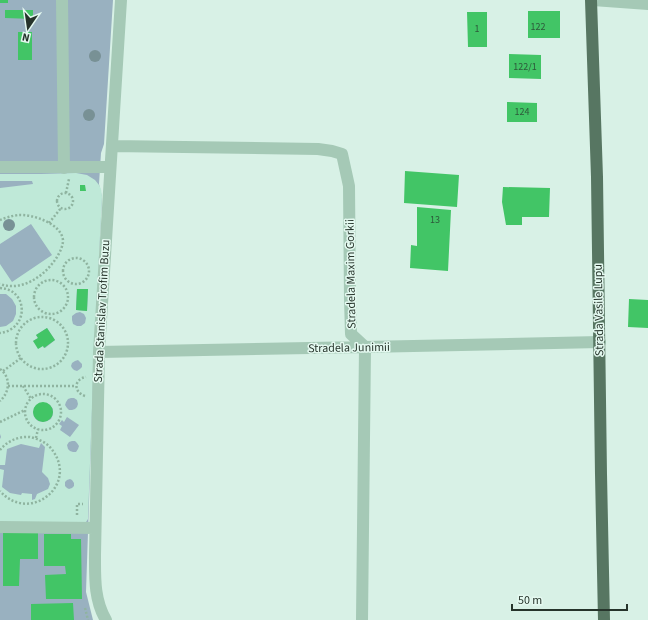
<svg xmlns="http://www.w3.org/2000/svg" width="648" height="620" font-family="'Source Sans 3',sans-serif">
<rect width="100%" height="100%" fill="#d8f1e6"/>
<path fill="#99b1c0" d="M0,0H113L104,144L101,153L99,184L102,197L94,353L86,592L93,620H0Z"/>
<path fill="#bfe9d8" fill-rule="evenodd" d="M76,173L87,175L95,180L99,185L101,189L102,197L94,353L88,519L86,522L0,524V469L4,470L2,487L10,493L21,495L22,493L32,494V500L35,499L37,494L48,489L50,484L48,478L42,472L45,447L41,443L39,448L21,444L7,449L5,465H0V439L1,437L0,434V327L6,326L13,321L16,314V306L12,299L6,294H0V264L12,282L52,255L31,224L0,244V188L33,184L32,181H0V174H41ZM77,289H88L87,311L76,310ZM80,312L84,314L86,318L85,323L81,326H77L73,324L72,320V316L76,313ZM47,328L55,340L45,348L43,346L33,341L38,338L36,335ZM78,360L82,364V367L80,369L77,371L74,370L72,368L71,366L72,363L75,361ZM71,398H74L77,400L78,404L77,407L75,409L72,410H69L67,408L65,405L66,402L68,399ZM41,403H46L50,405L53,409V414L51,419L47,421L43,422L38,421L35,418L33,413L34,408L37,405ZM67,417L79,425L70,437L60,430L62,426L59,424L62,420L64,422ZM72,441H75L77,443L79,446L78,449L76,452H73L70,451L68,449L67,445L69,442ZM70,479L72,480L74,483V486L72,488L69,489L67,488L65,486V482L67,480Z"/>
<path fill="#42c566" d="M0,0H8V3H0Z
M5,10H33V19L5,18Z
M528,11H560V38H528Z
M467,12H487V47H468Z
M18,32H32V60H18Z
M509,54L541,55V79L509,78Z
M507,102L537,103V122H507Z
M405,171L459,175L457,207L404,203Z
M80,185H85L86,191H80Z
M503,187L550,188L549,217H522V225H506L502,202Z
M417,207L451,210L448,271L410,268L411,245L417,246Z
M77,289H88L87,311L76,310Z
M629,299L648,300V328L628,327Z
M47,328L55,340L44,348L43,346L38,349L33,341L38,338L36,335Z
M33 412a10 10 0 1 1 20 0a10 10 0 1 1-20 0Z
M3,533H38V559H20L19,586H3Z
M44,534H71V539H81L82,599H46L45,575L66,574L65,566H44Z
M73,603L74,620H31V604Z"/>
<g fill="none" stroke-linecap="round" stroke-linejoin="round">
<path stroke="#8fb4a0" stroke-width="2.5" stroke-dasharray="2 2" stroke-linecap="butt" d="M57 201a8 8 0 1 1 16 0a8 8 0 1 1-16 0Z
M66,193L69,179
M0,220C5,218 11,216 18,215C32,214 61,223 63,240C63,246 60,252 57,257C45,276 22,292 0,284
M49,223L61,208
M63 271a13 13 0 1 1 26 0a13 13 0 1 1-26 0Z
M34 297a17 17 0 1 1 34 0a17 17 0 1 1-34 0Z
M0,288C28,289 30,329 0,333
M16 343a26 26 0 1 1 52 0a26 26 0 1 1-52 0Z
M0,369C11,377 10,392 0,401
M3,371L21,358
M8,386H76
M23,386L31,399
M25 412a18 18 0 1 1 36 0a18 18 0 1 1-36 0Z
M85,396C73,392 74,379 86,377
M0,422L25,410
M36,438L38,429
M0,450C7,441 19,436 30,437C39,439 48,443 53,451C78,486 29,524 0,491
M77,515V504H83
M85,608L88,620"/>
<path stroke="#a5c9b6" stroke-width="12" d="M62,0L64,168
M593,0L648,4
M112,146L318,149L332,151L342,154L349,186L350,299L351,334L365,347L362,620
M0,167H110
M99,352L365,347L600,342
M0,527L95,528
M106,620C94,600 95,577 95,555L99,352L121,0"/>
<path stroke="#577662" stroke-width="12" d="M591,0L597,177L601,474L604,620"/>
</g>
<g fill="#789195">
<circle cx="95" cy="56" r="6"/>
<circle cx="89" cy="115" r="6"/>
<circle cx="9" cy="225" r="6"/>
</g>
<g text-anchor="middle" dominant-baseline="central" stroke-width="3" stroke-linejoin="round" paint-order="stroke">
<g font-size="10" fill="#2d583a">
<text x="538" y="27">122</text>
<text x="477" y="29">1</text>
<text x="525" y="67">122/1</text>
<text x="522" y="112">124</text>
<text x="435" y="220">13</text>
</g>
<g font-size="12" fill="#26342b" stroke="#e4f9f0">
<text transform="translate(351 274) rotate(-91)">Stradela Maxim Gorkii</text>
<text transform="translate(599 310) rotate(-91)">Strada Vasile Lupu</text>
<text transform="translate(102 311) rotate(-87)">Strada Stanislav Trofim Buzu</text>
<text transform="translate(349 348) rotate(-1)">Stradela Junimii</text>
</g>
</g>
<g transform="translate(28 28) rotate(193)" stroke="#e4f9f0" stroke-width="3" paint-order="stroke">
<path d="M0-3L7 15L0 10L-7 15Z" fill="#26342b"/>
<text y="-6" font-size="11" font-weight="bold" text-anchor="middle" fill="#26342b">N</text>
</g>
<path d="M512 604v6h115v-6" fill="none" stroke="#26342b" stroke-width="2"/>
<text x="518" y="604" font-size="12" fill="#26342b" stroke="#e4f9f0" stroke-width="3" paint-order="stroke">50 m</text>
</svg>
